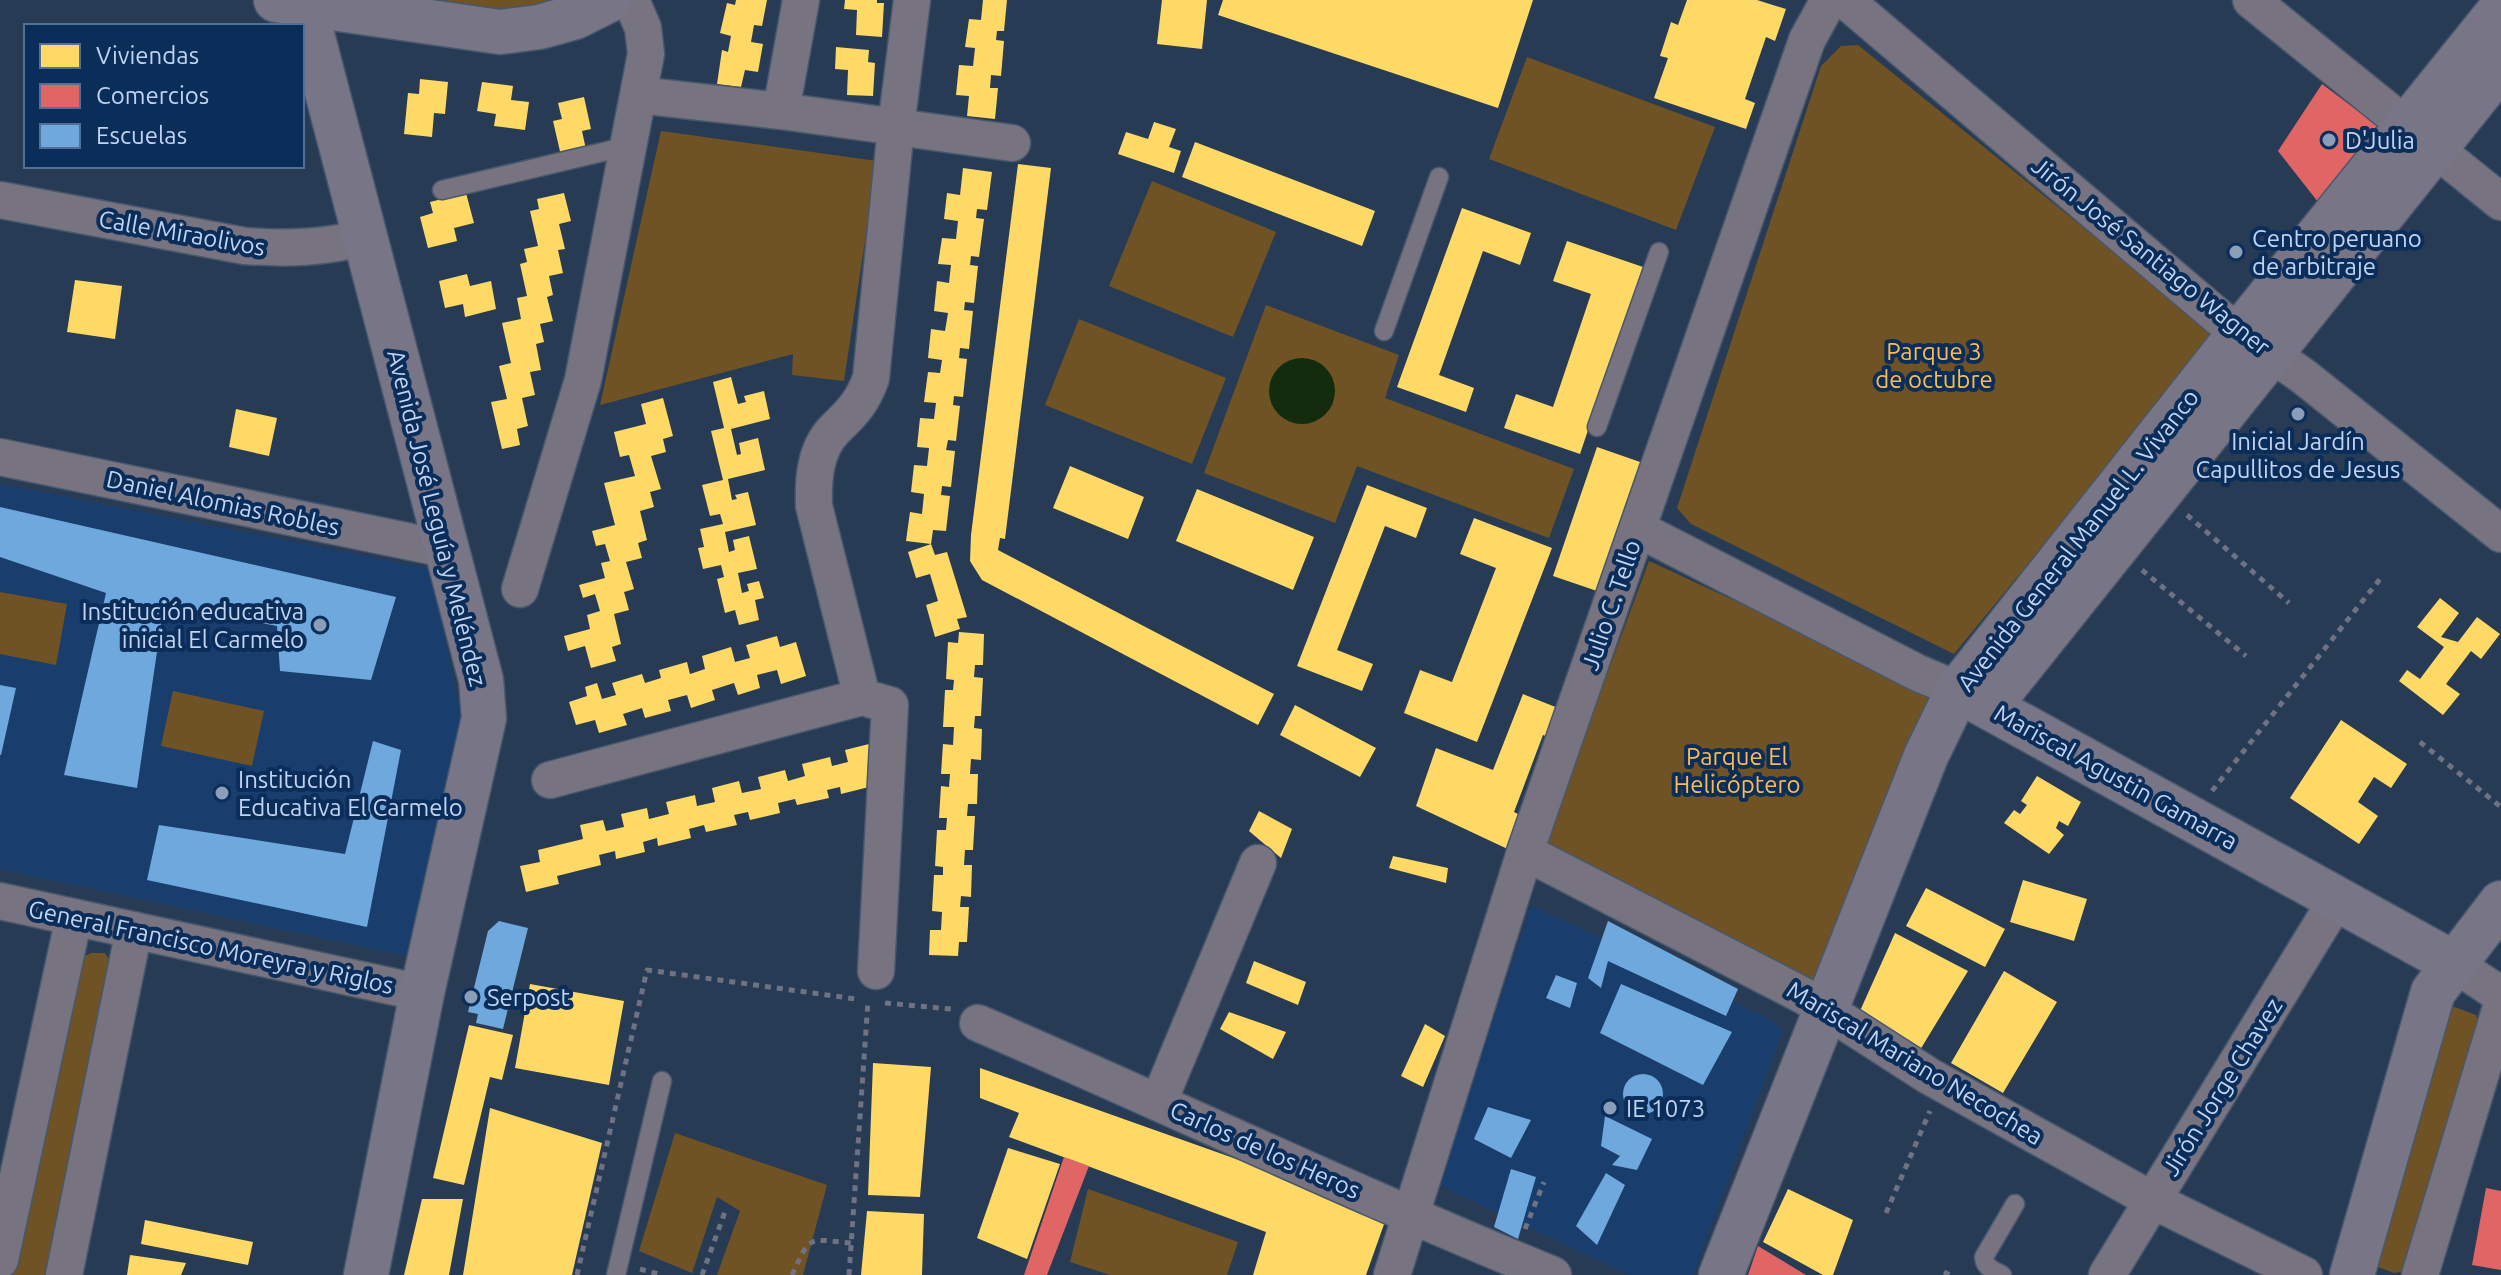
<svg xmlns="http://www.w3.org/2000/svg" width="2501" height="1275" font-family="Ubuntu,sans-serif">
<rect width="100%" height="100%" fill="#283b54"/>
<path fill="#193d6d" d="M0,484L431,569L461,718L406,956L0,869Z
M1531,905L1769,1019L1783,1030L1693,1275H1629L1439,1185Z"/>
<path fill="#6f5324" d="M367,0H572L537,13Z
M1858,45L2216,335L1954,654L1691,524L1677,508L1821,66L1841,46Z
M1527,57L1715,127L1676,230L1489,159Z
M661,131L877,161L844,381L792,375L793,354L600,405Z
M1152,181L1276,232L1233,337L1109,286Z
M1266,305L1399,355L1385,398L1574,469L1549,538L1357,466L1335,523L1204,473Z
M1079,319L1226,378L1192,464L1045,405Z
M1649,561L1933,692L1814,980L1545,842Z
M0,592L67,604L56,665L0,654Z
M173,691L264,711L252,766L161,746Z
M91,953H105L112,964L50,1275H9L81,958Z
M2452,1006L2476,1015L2480,1028L2409,1270L2394,1273L2378,1267L2372,1255Z
M675,1133L827,1185L803,1275H717L740,1211L717,1197L692,1273L639,1251Z
M1088,1189L1238,1242L1227,1275H1110L1070,1262Z"/>
<path fill="#132c0d" d="M1269 391a33 33 0 1 1 66 0a33 33 0 1 1-66 0Z"/>
<path fill="#ffd966" d="M736,0H767L762,26L754,25L751,42L763,44L758,72L745,70L741,87L717,84L722,50L728,52L731,36L720,33L727,3L735,5Z
M845,0H877V3H884L882,37L856,35L857,10L844,9Z
M983,0H1007L1004,31H997L996,40L1004,41L1001,76L991,75L990,88H998L995,119L967,116L969,96L956,95L959,65L973,66L975,48L965,47L969,19L981,20Z
M1162,0H1207L1202,49L1157,44Z
M1223,0H1533L1498,108L1218,15Z
M1687,0H1757L1786,9L1775,41L1766,37L1745,99L1755,103L1746,129L1654,98L1668,58L1660,56L1671,22L1678,25Z
M836,47L869,50L868,62L875,63L873,96L847,95L848,70L835,69Z
M420,79L448,82L445,114L434,113L432,137L404,134L408,93L419,94Z
M482,82L513,86L511,100L529,102L525,130L494,126L496,114L477,111Z
M584,97L591,129L582,131L587,154L562,160L553,121L562,119L558,103Z
M1154,122L1176,129L1169,147L1181,151L1174,173L1118,154L1126,132L1148,139Z
M1195,142L1375,211L1362,246L1182,177Z
M1018,164L1051,168L1005,539L1000,538L998,550L1274,694L1258,725L982,580L970,561L971,535Z
M963,168L992,172L987,210L977,209L976,218L984,219L979,257L971,256L970,265L978,266L974,303L965,302L964,310L973,311L969,349L960,348L959,358L967,359L963,397L954,396L953,405L960,406L956,441L948,440L946,450L955,451L951,487L942,486L941,495L950,496L946,531L933,530L931,544L906,541L910,512L922,514L924,494L911,492L914,465L927,466L929,448L917,447L920,418L934,419L936,403L924,402L928,372L940,373L942,360L928,358L931,329L945,331L948,313L934,311L937,281L949,283L951,265L938,264L942,238L956,239L958,221L944,219L947,193L960,195Z
M466,193L474,223L454,228L457,241L428,248L420,217L433,213L430,202Z
M564,193L571,221L559,224L565,249L558,250L563,273L549,276L553,295L547,297L553,321L540,324L544,342L536,344L541,370L530,372L535,395L522,398L528,426L517,429L520,445L502,449L491,402L507,399L499,366L511,363L502,323L521,319L517,298L527,296L520,264L527,262L524,249L538,246L530,211L539,209L537,199Z
M1462,208L1531,233L1520,265L1483,251L1439,375L1474,388L1466,412L1397,387Z
M1567,241L1643,267L1580,454L1504,428L1516,394L1553,407L1591,294L1553,281Z
M467,274L470,286L491,281L496,309L465,317L463,304L445,308L439,281Z
M75,280L122,286L115,339L67,332Z
M731,377L738,404L746,402L744,396L764,391L770,419L731,429L737,455L741,454L739,443L758,438L765,470L728,479L732,500L737,499L735,495L748,492L756,525L725,532L729,552L735,550L733,540L749,536L757,569L738,573L742,593L749,591L747,584L759,581L764,598L755,600L759,620L739,625L735,610L725,613L717,579L724,577L721,565L703,569L698,548L704,547L700,529L723,524L720,514L710,516L702,485L723,480L711,431L724,428L713,382Z
M663,398L673,436L663,439L666,452L651,456L661,489L650,492L654,507L640,511L647,540L638,543L642,558L626,562L634,589L624,592L629,610L614,614L621,644L612,647L616,661L591,668L585,646L568,651L564,636L590,629L587,615L600,611L595,594L583,598L579,585L605,578L601,563L610,561L605,544L596,546L592,531L615,525L604,483L635,476L629,455L620,457L614,432L646,424L641,404Z
M236,409L277,418L269,456L229,447Z
M1597,447L1643,463L1597,591L1553,576Z
M1070,466L1144,497L1128,539L1053,508Z
M1367,485L1427,508L1416,538L1385,526L1337,650L1373,664L1362,691L1297,666Z
M1197,489L1314,537L1293,590L1176,541Z
M1474,518L1552,548L1477,742L1404,713L1420,670L1452,682L1496,568L1460,554Z
M931,544L935,555L947,552L967,617L957,619L960,629L935,637L926,605L938,601L930,574L916,578L908,552Z
M2440,598L2459,613L2441,637L2458,642L2477,617L2500,634L2481,659L2471,651L2446,684L2460,694L2443,715L2399,681L2407,670L2420,679L2444,647L2417,627Z
M959,632L984,634L983,665H975L974,677L983,678L981,716H975L974,728L982,729L981,760L971,759L970,774H978L977,804H968L967,816H975L973,850H965L964,865H972L971,897L961,896L960,907H969L967,942H959L958,956L929,955L930,930H941L942,912L932,911L934,875H943V867L935,866L937,830H946L947,818H939L941,786L949,787L950,774H941L943,744L953,745L954,727H943L945,690H953L954,680L946,679L948,642L958,643Z
M777,636L780,647L796,642L806,676L781,684L777,670L757,675L760,688L738,695L734,683L712,690L715,700L691,708L687,695L668,700L671,711L645,718L642,708L623,714L627,725L599,733L595,720L576,725L569,702L587,696L585,687L597,683L602,699L616,695L612,683L642,674L645,683L661,678L659,670L687,662L690,674L705,669L702,656L731,647L735,662L750,658L746,645Z
M1523,694L1563,710L1553,739L1543,735L1514,812L1526,818L1514,852L1416,806L1436,748L1493,770Z
M1295,705L1376,748L1360,777L1280,735Z
M2341,720L2407,764L2391,788L2374,777L2358,802L2378,816L2359,844L2290,798Z
M873,743V786L841,794L840,787L827,790L829,798L797,805L795,799L778,803L780,813L750,820L748,812L734,815L737,825L706,832L704,825L689,829L691,838L658,846L657,838L643,842L645,852L616,859L615,851L599,855L601,865L557,876L559,884L526,892L520,866L540,862L538,850L583,839L580,825L603,820L606,831L624,827L621,814L647,808L649,819L669,814L666,802L695,795L697,806L715,802L712,788L739,781L742,793L761,789L758,777L785,770L788,781L805,776L802,764L830,757L832,766L848,762L845,750Z
M2037,776L2081,802L2068,826L2059,821L2056,828L2064,835L2049,854L2004,823L2014,810L2020,814L2027,805L2021,801Z
M1259,811L1292,829L1281,858L1249,831Z
M1393,856L1448,868L1446,883L1389,868Z
M2023,880L2087,899L2074,941L2010,922Z
M1926,888L2005,929L1985,967L1906,926Z
M1895,933L1968,971L1920,1050L1855,1022Z
M1254,961L1306,982L1298,1005L1246,983Z
M2004,971L2057,1002L2003,1093L1951,1063Z
M530,984L624,1001L609,1085L515,1068Z
M1229,1012L1286,1032L1273,1059L1220,1029Z
M1425,1024L1445,1036L1423,1087L1401,1076Z
M469,1025L513,1035L502,1080L490,1077L464,1185L433,1178Z
M873,1063L931,1067L920,1197L868,1195Z
M980,1068L1388,1213L1366,1275H1253L1266,1232L1009,1137L1019,1113L980,1098Z
M490,1108L602,1143L572,1275H463Z
M1008,1148L1060,1164L1027,1259L977,1238Z
M1788,1189L1853,1220L1833,1275H1823L1763,1242Z
M422,1199H463L449,1275H404Z
M867,1211L924,1214L922,1275H861Z
M145,1220L253,1242L248,1265L141,1244Z
M130,1255L186,1263L181,1275H127Z"/>
<path fill="#e06666" d="M2322,84L2382,129L2318,202L2278,151Z
M1064,1157L1089,1166L1047,1275H1024Z
M2486,1188L2501,1191V1270L2472,1265Z
M1758,1246L1806,1275H1748Z"/>
<path fill="#6fa8dc" d="M0,507L396,597L371,680L280,671L277,626L164,604L137,788L64,775L106,593L0,557Z
M0,685L16,688L1,755H0Z
M373,741L401,750L367,927L147,880L159,825L345,854Z
M499,921L528,928L503,1029L476,1023L478,1014L468,1012L488,931Z
M1608,921L1738,989L1726,1016L1608,961L1601,988L1588,978Z
M1556,975L1577,983L1570,1008L1546,998Z
M1621,984L1732,1032L1703,1085L1600,1033Z
M1623 1094a20 20 0 1 1 40 0a20 20 0 1 1-40 0Z
M1488,1107L1531,1120L1511,1158L1474,1139Z
M1605,1116L1652,1139L1637,1170L1612,1165L1620,1156L1601,1146Z
M1511,1169L1536,1177L1518,1239L1494,1227Z
M1606,1173L1625,1185L1597,1245L1576,1226Z"/>
<g fill="none" stroke-linecap="round" stroke-linejoin="round">
<g stroke="#47576d" stroke-width="21">
<path id="lane" d="M442,190L628,146
M1384,331L1439,177
M1597,427L1659,252
M616,1275L662,1081
M2002,1275C1993,1270 1985,1268 1984,1257L2015,1204"/>
</g>
<g stroke="#47576d" stroke-width="39">
<path id="street" d="M1845,0L2221,319L2303,376L2501,534
M2251,0L2501,202
M638,95L781,111L1012,143
M781,111L801,0
M0,200L245,246C287,249 325,248 365,237
M0,457L445,549
M1638,529L1918,673L1958,690
M520,589L583,380L646,54L643,28L631,0
M550,780L862,697
M1525,852L1806,997L1929,1076L2152,1200L2304,1275
M0,901L422,993
M2453,963L2501,995
M876,971L890,705L862,697L814,506C813,479 815,449 835,429C852,413 863,401 871,378L896,127L912,0
M978,1023C1170,1106 1359,1196 1553,1275
M1159,1101L1258,863
M0,1260L74,917
M64,1275L134,930
M1392,1275L1525,852L1807,40L1829,0
M2107,1275L2337,899
M2420,1275L2501,1007"/>
</g>
<g stroke="#47576d" stroke-width="47">
<path id="secondary" d="M276,0L500,32L539,27L575,17L609,0
M303,0L481,680L484,718L422,993L366,1275
M1965,694L2453,963
M1989,706L2501,66
M1721,1275L1926,756L1958,690L2240,333L2501,9
M2352,1275L2433,992L2501,903"/>
</g>
<path stroke="#6e7282" stroke-width="5" stroke-dasharray="6 6" stroke-linecap="butt" d="M2187,515L2289,603
M2142,570L2246,656
M2420,742L2501,807
M2212,791L2380,579
M885,1003L951,1009
M1886,1213L1930,1111
M1525,1229L1544,1182
M640,1269L662,1275
M1944,1272L1950,1275
M577,1275L647,970L856,999
M702,1275L726,1209
M792,1275C811,1234 807,1239 851,1243
M849,1275L868,1001"/>
<use href="#lane" stroke="#777380" stroke-width="18"/>
<use href="#street" stroke="#777380" stroke-width="36"/>
<use href="#secondary" stroke="#787686" stroke-width="44"/>
</g>
<g fill="#8b9eb9" stroke="#0b2d5a" stroke-width="3">
<circle cx="2329" cy="140" r="8"/>
<circle cx="2236" cy="252" r="8"/>
<circle cx="2298" cy="414" r="8"/>
<circle cx="320" cy="625" r="8"/>
<circle cx="222" cy="793" r="8"/>
<circle cx="471" cy="997" r="8"/>
<circle cx="1610" cy="1108" r="8"/>
</g>
<g text-anchor="middle" dominant-baseline="central" stroke-width="8" stroke-linejoin="round" paint-order="stroke">
<g font-size="24" fill="#c0d3f0" stroke="#0b2d5a" text-anchor="start">
<text x="2345" y="140">D'Julia</text>
<text x="2252" y="238">Centro peruano<tspan x="2252" dy="28">de arbitraje</tspan></text>
<text x="2298" y="441" text-anchor="middle">Inicial Jardín<tspan x="2298" dy="28">Capullitos de Jesus</tspan></text>
<text x="304" y="611" text-anchor="end">Institución educativa<tspan x="304" dy="28">inicial El Carmelo</tspan></text>
<text x="238" y="779">Institución<tspan x="238" dy="28">Educativa El Carmelo</tspan></text>
<text x="487" y="997">Serpost</text>
<text x="1626" y="1108">IE 1073</text>
</g>
<g font-size="24" fill="#c0d3f0" stroke="#0b2d5a">
<text transform="translate(182 233) rotate(10)">Calle Miraolivos</text>
<text transform="translate(2151 256) rotate(39)">Jirón José Santiago Wagner</text>
<text transform="translate(223 503) rotate(12)">Daniel Alomias Robles</text>
<text transform="translate(437 518) rotate(76)">Avenida José Leguía y Meléndez</text>
<text transform="translate(2078 540) rotate(-52)">Avenida General Manuel L. Vivanco</text>
<text transform="translate(1611 605) rotate(-71)">Julio C. Tello</text>
<text transform="translate(2116 777) rotate(29)">Mariscal Agustin Gamarra</text>
<text transform="translate(211 947) rotate(12)">General Francisco Moreyra y Riglos</text>
<text transform="translate(1915 1063) rotate(31)">Mariscal Mariano Necochea</text>
<text transform="translate(2222 1087) rotate(-58)">Jirón Jorge Chavez</text>
<text transform="translate(1265 1150) rotate(24)">Carlos de los Heros</text>
</g>
<g font-size="24" fill="#fbbb50" stroke="#0b2d5a">
<text x="1934" y="351">Parque 3<tspan x="1934" dy="28">de octubre</tspan></text>
<text x="1737" y="756">Parque El<tspan x="1737" dy="28">Helicóptero</tspan></text>
</g>
</g>
<rect x="24" y="24" width="280" height="144" fill="#0b2d5a" stroke="#536f96" stroke-width="2"/>
<rect x="40" y="44" width="40" height="24" fill="#ffd966" stroke="#536f96" stroke-width="2"/>
<text x="96" y="64" font-size="24" fill="#c0d3f0">Viviendas</text>
<rect x="40" y="84" width="40" height="24" fill="#e06666" stroke="#536f96" stroke-width="2"/>
<text x="96" y="104" font-size="24" fill="#c0d3f0">Comercios</text>
<rect x="40" y="124" width="40" height="24" fill="#6fa8dc" stroke="#536f96" stroke-width="2"/>
<text x="96" y="144" font-size="24" fill="#c0d3f0">Escuelas</text>
</svg>
